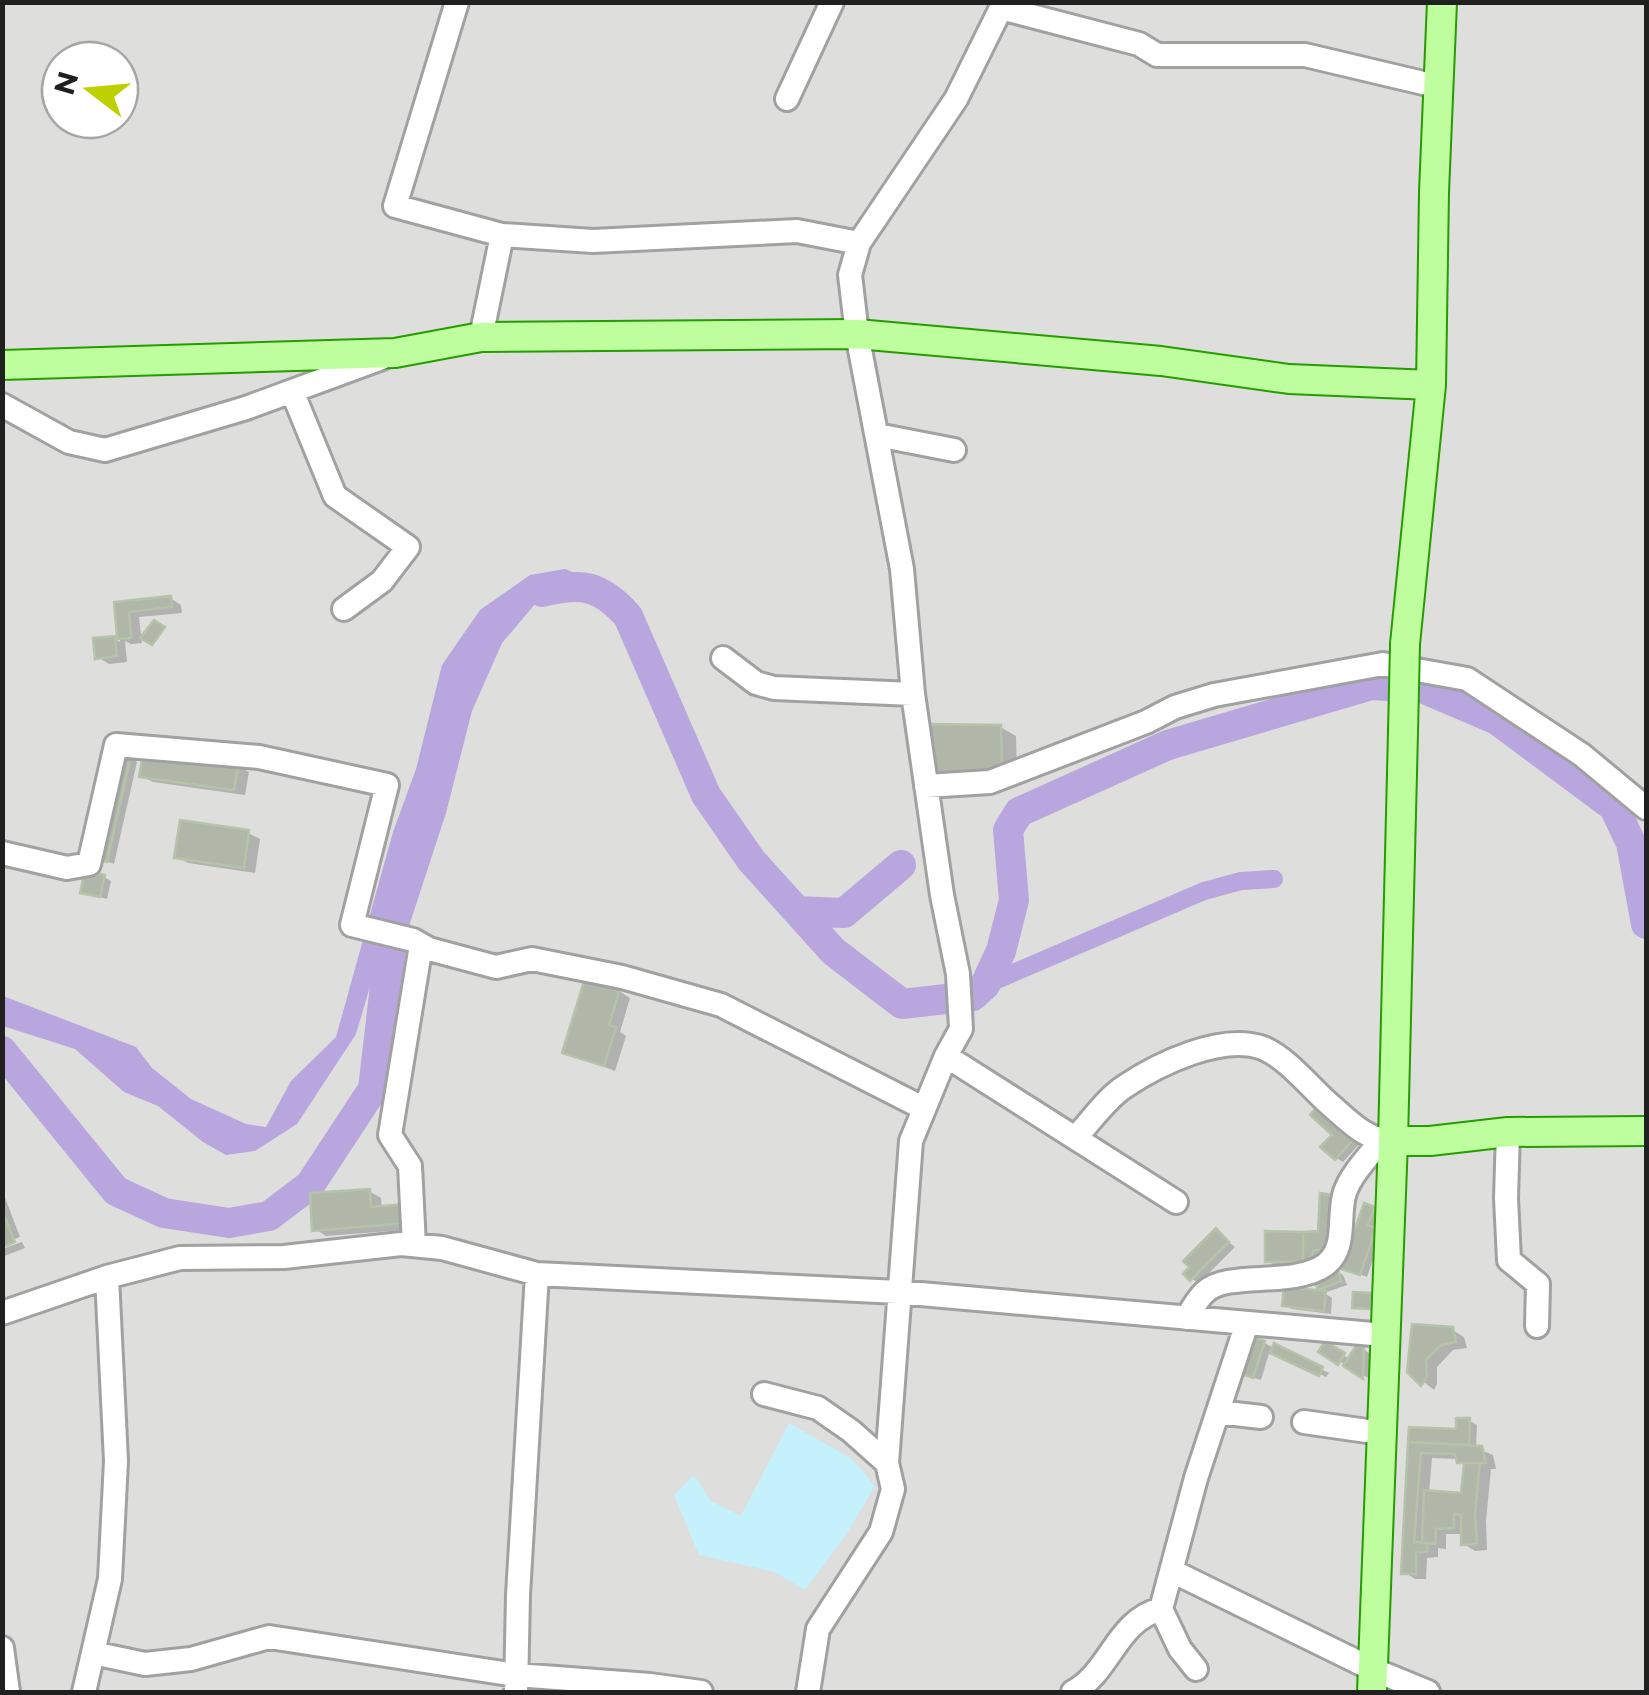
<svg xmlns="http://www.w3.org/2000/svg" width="1649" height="1695" font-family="Montserrat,sans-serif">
<rect width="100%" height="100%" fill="#e9f1e6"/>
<path fill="#dededd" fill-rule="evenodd" d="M3,3H1646V1692H3ZM60,60H120V120H60Z"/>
<path fill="#c4f1fb" d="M789,1423L852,1459L875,1486L846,1535L805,1590L775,1572L699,1555L674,1495L694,1475L711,1501L741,1516Z"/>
<path fill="#b8a6df" d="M565,569L590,579L575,598L535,604L502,643L472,711L446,813L410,923L400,990L372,980L356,1034L297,1124L255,1151L226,1155L203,1142L158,1106L124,1092L75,1049L3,1026V996L136,1047L152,1068L191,1099L246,1124L266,1127L291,1081L336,1037L393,832L416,769L442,665L480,610L530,575Z"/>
<path fill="#0003" fill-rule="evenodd" d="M170,598L181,605L182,613L139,617L142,643L131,644L125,641L127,662L109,664L97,657L114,639L120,642L116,604Z
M1000,727L1016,736L1017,776L954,782L938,772Z
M130,758L137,762L114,864L101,859Z
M238,766L249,772L245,795L153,782L142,776Z
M248,833L260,839L255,873L188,863L176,856Z
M104,877L111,881L107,899L83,892Z
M619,991L630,998L620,1032L626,1036L615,1071L565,1052Z
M1320,1107L1362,1141L1343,1162L1336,1158L1335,1134Z
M2,1190L20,1237L2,1244Z
M369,1191L381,1198L382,1209L417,1229L326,1236L315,1229Z
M1333,1197L1331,1252L1319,1255L1318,1263L1279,1267L1267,1261L1320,1234Z
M1374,1209L1381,1213L1375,1230L1382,1234L1367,1277L1344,1268Z
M1216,1232L1235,1247L1199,1283L1192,1279Z
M22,1242L25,1248L2,1257V1249Z
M1336,1271L1343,1275L1347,1285L1324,1293L1332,1298L1331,1314L1292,1309L1284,1305L1322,1292L1317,1278Z
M1452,1330L1464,1337L1467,1348L1453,1350L1437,1367V1384L1434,1390L1410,1371Z
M1252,1339L1264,1343L1329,1373L1326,1377L1270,1350L1261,1380L1248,1376Z
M1326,1345L1350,1359L1364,1350L1371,1354L1370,1379L1322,1351Z
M1470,1421L1477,1425L1476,1448L1493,1455L1496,1469H1491L1486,1521L1487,1550L1475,1551L1464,1544V1534H1446V1549L1438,1548V1557L1427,1558L1426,1579H1415L1404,1572L1411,1429L1458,1431ZM1432,1458L1459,1459L1466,1466L1463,1496L1429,1493Z"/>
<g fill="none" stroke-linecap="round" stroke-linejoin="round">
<path stroke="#b8a6df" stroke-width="18" d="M985,985L1204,891L1241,881L1274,879"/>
<path stroke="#b8a6df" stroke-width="30" d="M542,592C582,582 600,585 628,616L706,795L751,860L797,911L844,913L901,865
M797,911L833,951L902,1004L973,996L985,985L1001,951L1014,900L1008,830L1019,812L1168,745L1371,685L1422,688L1497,720L1614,807L1631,843L1646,924
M2,1051L116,1191L164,1213L229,1223L269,1216L310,1185L373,1089L390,943"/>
</g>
<path fill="#b0b7a9" stroke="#b5c3a8" stroke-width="2.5" d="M171,596L172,607L129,612L131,638L115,639L117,656L95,659L93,638L117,636L114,602Z
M154,620L165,627L152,645L140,638Z
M930,724L1001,725L1002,769L936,774Z
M122,753L131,755L107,862L98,860Z
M143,754L239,763L234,790L139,777Z
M180,820L249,830L244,868L174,858Z
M85,870L105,875L100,897L80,893Z
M585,978L620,989L609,1025L616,1027L604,1066L562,1053Z
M1320,1103L1356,1136L1335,1160L1320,1147L1332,1135L1310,1115Z
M370,1189L371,1207L405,1204L407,1223L312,1231L310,1193Z
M1320,1193L1333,1195L1334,1206L1329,1208V1237L1324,1249L1313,1251L1312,1260L1303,1262V1232L1318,1231Z
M1364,1203L1375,1207L1368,1225L1376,1228L1360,1275L1341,1269Z
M2,1210L15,1242L2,1247Z
M1216,1228L1229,1242L1190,1281L1183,1274L1189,1267L1183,1261Z
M1265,1231L1303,1232V1262H1265Z
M1337,1268L1341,1281L1318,1290L1313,1276Z
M1284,1287L1326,1291L1324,1311L1282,1306Z
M1353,1292L1372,1293L1371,1309L1352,1308Z
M1412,1324L1453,1327L1456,1342L1441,1345L1426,1360L1427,1377L1421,1386L1407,1372Z
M1250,1336L1265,1341L1253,1378L1238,1373Z
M1325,1341L1345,1353L1338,1365L1318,1352Z
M1274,1343L1323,1367L1319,1376L1270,1353Z
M1356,1346L1364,1347L1363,1379L1343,1366Z
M1456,1418H1470L1469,1445L1408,1442L1409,1427L1456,1429Z
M1408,1442L1482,1446L1486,1463H1457L1455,1454L1421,1453L1414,1542L1427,1543V1552H1416V1574H1401Z
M1464,1463H1480L1475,1514L1477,1544L1461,1545V1515L1454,1514V1528L1436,1529L1435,1544L1422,1543L1424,1490L1461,1493Z"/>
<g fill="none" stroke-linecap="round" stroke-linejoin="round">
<g stroke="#a1a1a1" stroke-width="28">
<path id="minor" d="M457,2L395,206L502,235L593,241L797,231L859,243
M1001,8L1139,44L1157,55H1305L1440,87
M787,99L832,2
M481,337L502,235
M292,391L335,496L408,547L382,581L344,609
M2,405L69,442L105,450L246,408L382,358
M877,435L954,450
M723,658L756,683L774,688L913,694
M926,786L990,782L1146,722L1175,707L1214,695L1383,664L1467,679L1582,755L1646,808
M2,853L67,868L89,864L116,745L259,757L387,785L352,925L413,940L429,949L496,967L532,959L622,977L721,1005L923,1108
M946,1056L1176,1202
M1508,1132L1506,1198L1509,1260L1538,1284L1537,1326
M1076,1137C1091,1121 1106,1099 1124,1087C1158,1064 1222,1033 1263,1048C1287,1058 1309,1086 1328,1103C1348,1120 1366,1141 1393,1141
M414,1245L410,1166L390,1135L421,945
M2,1313L107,1277L180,1258L284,1257L401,1244L442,1248L537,1274L898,1292L1384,1335
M1186,1318C1192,1310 1197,1299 1205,1292C1228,1270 1292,1288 1325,1265C1348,1248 1337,1216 1345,1192C1352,1173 1369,1156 1381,1141
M764,1394L818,1408L851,1431L887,1463L893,1489L881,1532L818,1629L808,1692
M1218,1412L1261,1417
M1304,1422L1381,1433
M887,1463L911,1141L946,1056L961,1029L958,974L942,895L913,694L902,569L857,334L850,275L859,243L956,99L1004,2
M1172,1571L1372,1669L1428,1692
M1161,1609L1196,1478L1247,1323
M2,1648L8,1692
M93,1653L145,1664L191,1659L269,1637L516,1675L650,1685L701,1692
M84,1692L110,1579L116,1461L107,1277
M516,1692L518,1595L537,1274
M1073,1692C1111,1671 1116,1621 1161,1609L1180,1649L1196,1669"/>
</g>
<g stroke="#259c00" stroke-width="32">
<path id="major" d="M2,365L395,353L481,337L857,334L1161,361L1289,379L1431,385
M1405,644L1431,385L1434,192L1442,2
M1393,1141H1430L1508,1132L1646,1131
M1372,1692L1393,1141L1403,732"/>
</g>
<use href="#minor" stroke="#fff" stroke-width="22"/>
<use href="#major" stroke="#bffe9f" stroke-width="28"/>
<g stroke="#259c00" stroke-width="32" stroke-linecap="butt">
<path id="major-bridge" d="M1403,732L1405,644"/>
</g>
<use href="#major-bridge" stroke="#bffe9f" stroke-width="28"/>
</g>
<rect width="1649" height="1695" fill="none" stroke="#202020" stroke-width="10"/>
<g transform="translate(90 90) rotate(286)"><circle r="48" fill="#ffffff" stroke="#a6a6a6" stroke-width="2.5"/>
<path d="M0-8L18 38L0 25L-18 38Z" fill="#bdd000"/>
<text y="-15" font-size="28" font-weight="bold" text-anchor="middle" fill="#202020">N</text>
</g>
</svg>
